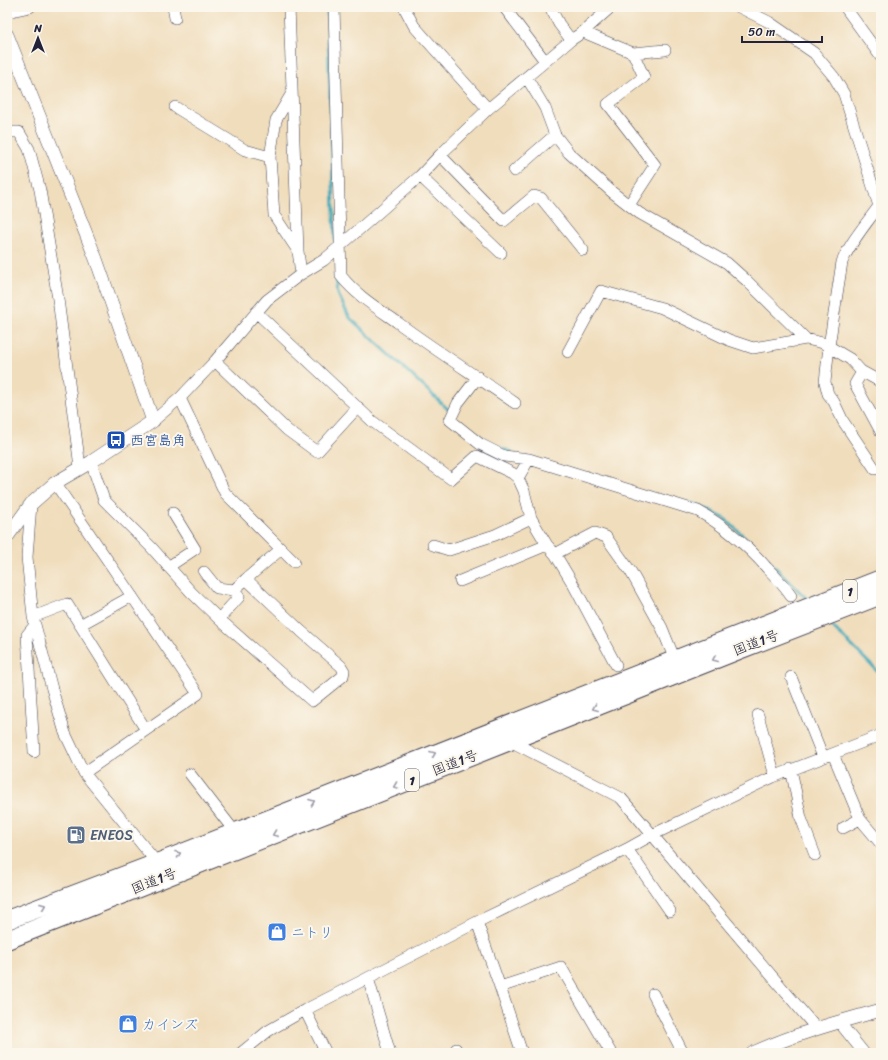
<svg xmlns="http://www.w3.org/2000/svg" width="888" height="1060" font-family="Sriracha,'Klee One',sans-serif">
<rect width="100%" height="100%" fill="#fbf7ec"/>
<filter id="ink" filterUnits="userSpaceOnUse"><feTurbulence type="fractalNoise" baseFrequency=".025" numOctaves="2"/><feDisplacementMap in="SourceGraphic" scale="8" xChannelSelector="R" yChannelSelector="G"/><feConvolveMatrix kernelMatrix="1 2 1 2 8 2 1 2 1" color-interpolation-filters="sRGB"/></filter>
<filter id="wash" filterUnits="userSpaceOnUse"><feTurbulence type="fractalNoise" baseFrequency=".012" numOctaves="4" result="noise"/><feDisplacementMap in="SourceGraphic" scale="16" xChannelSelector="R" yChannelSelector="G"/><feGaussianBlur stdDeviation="0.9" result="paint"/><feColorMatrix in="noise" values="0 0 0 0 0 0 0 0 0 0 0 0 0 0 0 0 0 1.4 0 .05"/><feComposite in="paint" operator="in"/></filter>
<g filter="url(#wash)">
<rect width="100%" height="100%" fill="#f0ddbc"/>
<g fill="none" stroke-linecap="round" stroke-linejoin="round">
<path stroke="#3ca9bb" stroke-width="3" d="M327,7L335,241
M336,275L338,294L349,317L451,412
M476,434L486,441
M496,447L512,452
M690,503L697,505L724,518L747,539L808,600
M828,622L881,675"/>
</g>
</g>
<g filter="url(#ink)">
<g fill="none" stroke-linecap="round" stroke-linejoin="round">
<g stroke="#413e4e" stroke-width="12">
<path id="minor" d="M173,7L175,18
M289,7L298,251
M334,7L341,276C356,295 377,308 397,322C435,350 476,376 515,403
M404,7L414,26L488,109
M504,7L545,61
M550,7L559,24L571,40
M739,7L769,22L814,53L834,77L844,94L878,203L881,209
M845,7L881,57
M7,12L30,7
M583,32L633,53L665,50
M527,78L545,108L555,135L569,153L612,192L639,213L727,263L747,281L806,339
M292,93L276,120L270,157L274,215L298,251L301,274
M175,107L245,150L270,157
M7,132H19L29,149L40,190L58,299L80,467
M440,155L504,221L534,196L541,198L583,250
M514,171L555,135
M420,176L501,253
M629,205L655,165L608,104L644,77L633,53
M256,312L372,421L451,479L477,456L512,473L518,478L524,491L531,518L547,545L555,554L573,584L616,665
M568,352L601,291L662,308L729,340L753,348L806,339L823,343L850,359L861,371L881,382
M215,361L287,430L317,452L358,407
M862,372L855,384L881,432
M478,377L458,403L450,420L480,444L504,456L529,459L698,511C726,527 746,544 767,568C776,577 784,586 791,596
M180,398L225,493L294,562
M153,421L180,398L215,361L267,300L301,274L324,260L339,247L420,176L440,155L488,109L571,40L583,32L611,7
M91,462L104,500L151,547L191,592L219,619L312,701L343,676L344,671L341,666L301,631L246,579L280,550
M875,469L843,421L834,402L828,394L825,382L829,346L842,262C851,241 866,224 879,206
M518,478L529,459
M55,483L157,633L198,694L84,773
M31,504L27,557L33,617L52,689L65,733L84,773L157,863
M433,545L449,550L495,535L531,518
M555,554L595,533L606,537L631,572L662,628L675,660
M168,567L195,549L173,513
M204,572L217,588L234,590L246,579
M460,581L547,545
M33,617L67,604L146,730
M219,619L239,597L234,590
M80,625L132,596
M791,677L823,757
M758,715L775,776
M510,741L621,798L816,1028
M34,752L27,635L35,625
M833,754L860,819L881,844
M791,769L801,818L815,855
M190,774L235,832
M843,828L860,819
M627,849L670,911
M477,922L500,987L522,1053
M368,978L390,1053
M500,987L561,967L611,1053
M653,994L683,1053
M305,1010L326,1053
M839,1022L864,1053
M456,1049L457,1053
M241,1053L268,1031L305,1010L477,922L627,849L652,835L773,777L881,735"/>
</g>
<g stroke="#413e4e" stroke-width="14">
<path id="tertiary" d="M7,35L96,259L153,421L91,462L55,483L31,504L7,537
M753,1053C794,1034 838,1022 881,1010"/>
</g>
<g stroke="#413e4e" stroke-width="20">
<path id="trunk" d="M7,920L157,863L881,579
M7,940L510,741L739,650L881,595"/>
</g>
<use href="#minor" stroke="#fff" stroke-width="11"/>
<use href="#tertiary" stroke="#fff" stroke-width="13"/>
<use href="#trunk" stroke="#fff" stroke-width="18"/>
</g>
<defs><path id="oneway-chevron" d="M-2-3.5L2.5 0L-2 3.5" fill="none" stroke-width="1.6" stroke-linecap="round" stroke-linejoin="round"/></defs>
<g stroke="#9c9ca7">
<use href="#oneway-chevron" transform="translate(715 659) rotate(158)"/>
<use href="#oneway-chevron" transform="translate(595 708) rotate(158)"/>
<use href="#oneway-chevron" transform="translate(433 754) rotate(-21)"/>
<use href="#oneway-chevron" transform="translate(396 786) rotate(159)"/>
<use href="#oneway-chevron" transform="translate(312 802) rotate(-21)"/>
<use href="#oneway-chevron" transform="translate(275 834) rotate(159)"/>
<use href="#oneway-chevron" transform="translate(178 854) rotate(-21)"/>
<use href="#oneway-chevron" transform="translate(43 906) rotate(-21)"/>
</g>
</g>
<defs>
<g id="bus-square" transform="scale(1)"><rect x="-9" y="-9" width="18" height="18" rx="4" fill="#1a4fb4" stroke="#fbf7ec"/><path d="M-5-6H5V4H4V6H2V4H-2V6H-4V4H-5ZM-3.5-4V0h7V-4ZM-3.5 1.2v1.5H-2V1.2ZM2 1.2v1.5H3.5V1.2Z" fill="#fff"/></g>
<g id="fuel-square" transform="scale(1)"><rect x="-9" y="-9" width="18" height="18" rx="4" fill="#5c6f8a" stroke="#fbf7ec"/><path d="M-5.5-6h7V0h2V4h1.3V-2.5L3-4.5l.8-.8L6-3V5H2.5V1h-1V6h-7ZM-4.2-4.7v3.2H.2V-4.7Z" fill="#fff"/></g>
<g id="shop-square" transform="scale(1)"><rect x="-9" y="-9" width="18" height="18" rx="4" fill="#3f7fe0" stroke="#fbf7ec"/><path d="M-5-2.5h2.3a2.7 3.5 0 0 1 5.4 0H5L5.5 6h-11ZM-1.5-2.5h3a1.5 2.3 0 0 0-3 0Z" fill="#fff"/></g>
</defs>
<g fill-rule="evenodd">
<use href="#bus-square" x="116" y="440"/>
<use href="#fuel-square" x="76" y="835"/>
<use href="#shop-square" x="277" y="932"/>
<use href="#shop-square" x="128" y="1024"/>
</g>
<g text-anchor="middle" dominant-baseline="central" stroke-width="4" stroke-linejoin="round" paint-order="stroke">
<g fill="#fbf7ec" stroke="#636270" stroke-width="1">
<rect x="843" y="580" width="14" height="22" rx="3"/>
<rect x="405" y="769" width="14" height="22" rx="3"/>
</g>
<g font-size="13" font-weight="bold" fill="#22223b">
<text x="850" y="591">1</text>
<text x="412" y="780">1</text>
</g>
<g font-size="14" fill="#164399" stroke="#fbf7ec" text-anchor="start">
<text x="130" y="440">西宮島角</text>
</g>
<g font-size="14" fill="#22223b" stroke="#fbf7ec">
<text transform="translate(756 643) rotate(-21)">国道1号</text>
<text transform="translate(455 763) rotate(-21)">国道1号</text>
<text transform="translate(154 881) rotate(-22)">国道1号</text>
</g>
<g font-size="14" fill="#4e5e75" stroke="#fbf7ec" text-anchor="start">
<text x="90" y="835">ENEOS</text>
</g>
<g font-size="14" fill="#366cbe" stroke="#fbf7ec" text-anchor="start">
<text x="291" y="932">ニトリ</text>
<text x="142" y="1024">カインズ</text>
</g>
</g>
<rect width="888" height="1060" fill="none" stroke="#fbf7ec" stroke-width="24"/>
<g transform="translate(38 38)" stroke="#fbf7ec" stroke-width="3" paint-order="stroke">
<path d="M0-3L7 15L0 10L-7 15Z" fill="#22223b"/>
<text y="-6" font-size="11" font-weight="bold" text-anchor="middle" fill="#22223b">N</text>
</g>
<path d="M742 36v6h80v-6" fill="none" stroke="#22223b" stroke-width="2"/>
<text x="748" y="36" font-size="12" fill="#22223b" stroke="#fbf7ec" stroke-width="3" paint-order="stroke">50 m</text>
</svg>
